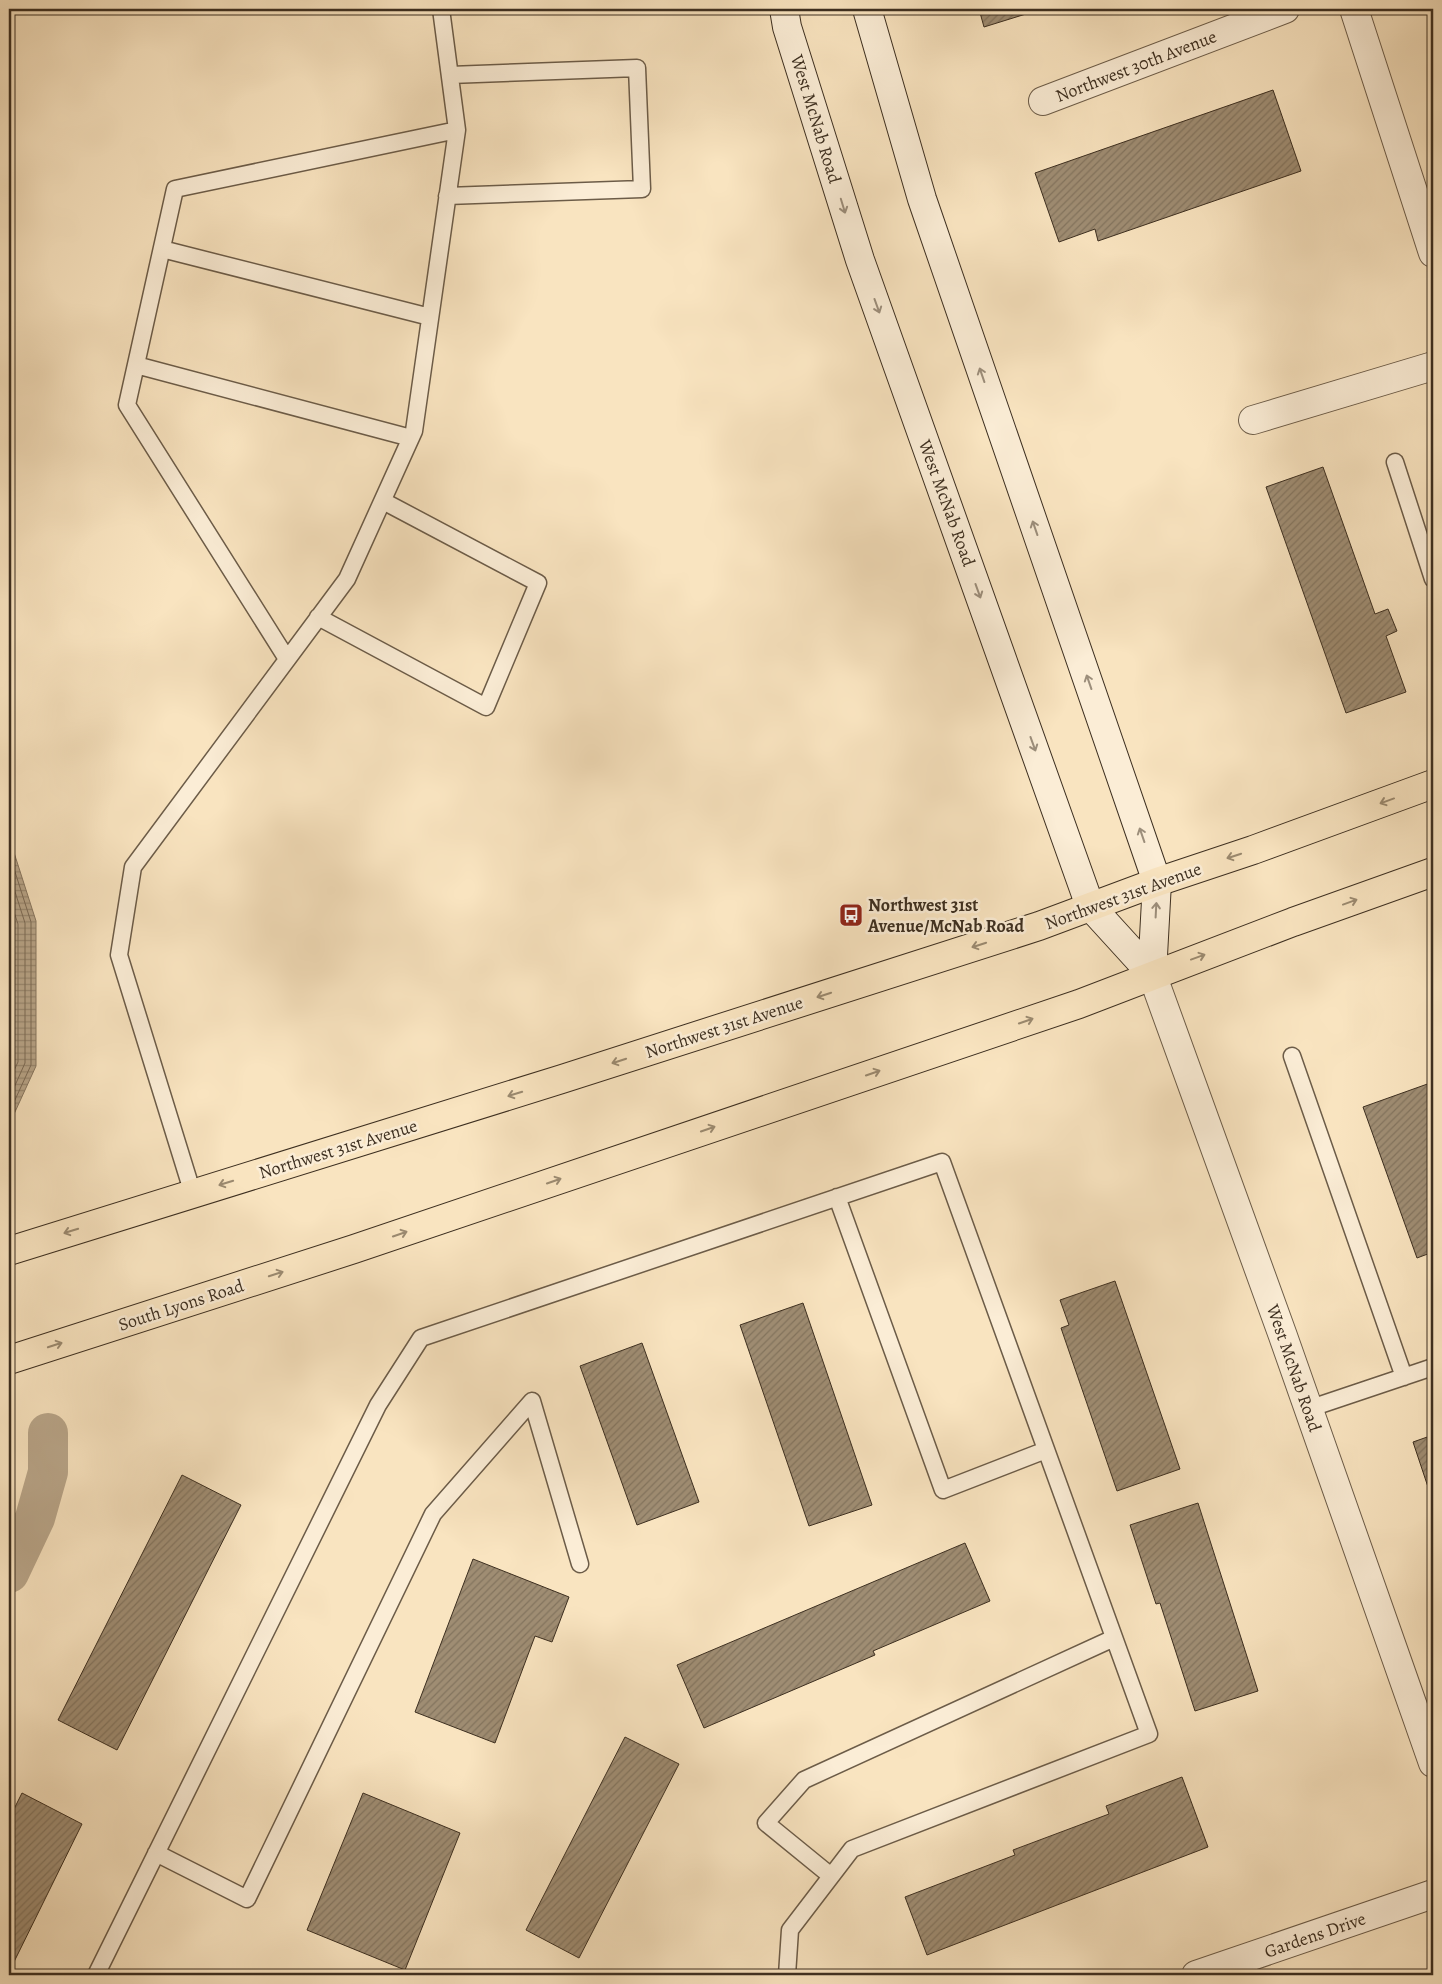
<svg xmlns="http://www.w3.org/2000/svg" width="1442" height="1984" font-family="Alegreya,serif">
<defs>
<pattern id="water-rules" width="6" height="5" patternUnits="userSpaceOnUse" patternTransform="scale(1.25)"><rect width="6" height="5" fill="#b9a68a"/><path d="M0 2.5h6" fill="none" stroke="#988870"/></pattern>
<pattern id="building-hatch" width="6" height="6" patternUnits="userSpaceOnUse" patternTransform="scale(1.25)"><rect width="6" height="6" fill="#9f8d73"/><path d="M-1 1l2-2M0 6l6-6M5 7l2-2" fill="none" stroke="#83745e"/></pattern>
</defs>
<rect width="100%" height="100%" fill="#f9e4c0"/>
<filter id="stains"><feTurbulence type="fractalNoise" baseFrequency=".004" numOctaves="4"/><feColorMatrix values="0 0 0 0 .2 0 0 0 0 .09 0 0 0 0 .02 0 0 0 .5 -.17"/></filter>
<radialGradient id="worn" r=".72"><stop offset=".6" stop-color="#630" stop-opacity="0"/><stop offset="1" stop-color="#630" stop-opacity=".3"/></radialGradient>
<path fill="url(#water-rules)" stroke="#877660" d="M9,837L36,921V1066L9,1125Z"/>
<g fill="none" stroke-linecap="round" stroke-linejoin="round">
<path stroke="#7b6a55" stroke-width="1" d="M9,853L31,922V1065L9,1113
M9,873L25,923V1063L9,1099
M9,897L18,924V1062L9,1081"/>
<path stroke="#b9a68a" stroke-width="40" d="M9,1573L35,1518L48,1472V1433"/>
</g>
<path fill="url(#building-hatch)" stroke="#3d2f20" d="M979,9H1042L984,27Z
M1273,90L1301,171L1098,241L1095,229L1059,242L1035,173Z
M1323,467L1375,614L1388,609L1397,631L1386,636L1406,692L1346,713L1266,487Z
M1433,1082V1252L1417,1258L1363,1107Z
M1115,1281L1180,1469L1117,1491L1061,1328L1069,1325L1060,1300Z
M803,1303L872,1505L809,1526L740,1325Z
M642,1343L699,1502L637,1525L580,1366Z
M1433,1435V1502L1413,1442Z
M182,1475L241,1505L117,1750L58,1720Z
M1198,1503L1258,1691L1195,1711L1160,1603L1156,1604L1130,1525Z
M965,1543L990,1601L873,1651L875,1655L704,1728L677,1665Z
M473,1559L569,1597L552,1642L535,1636L495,1743L415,1712Z
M625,1737L679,1764L579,1958L526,1930Z
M1182,1777L1208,1847L927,1955L905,1897L1015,1855L1013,1850L1109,1814L1106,1806Z
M22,1793L82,1824L9,1972V1819Z
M363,1793L460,1833L405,1970L307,1930Z"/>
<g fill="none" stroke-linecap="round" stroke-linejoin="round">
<g stroke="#6c5c48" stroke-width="19">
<path id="service" d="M447,196L642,189L637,68L450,75
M162,249L430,317
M136,365L411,438
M1395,462L1433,579
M318,617L486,707L538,583L383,501
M287,659L127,405L175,189L457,130
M1292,1056L1404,1377
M193,1194L119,955L133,867L347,579L414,431L457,130L441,9
M837,1197L943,1490L1046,1450
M1308,1409L1433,1367
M156,1853L247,1899L433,1514L532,1401L580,1564
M831,1876L766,1823L804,1780L1114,1638
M96,1975L378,1405L421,1338L942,1162L1149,1734L852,1849L790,1930L787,1975"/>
</g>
<g stroke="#6c5c48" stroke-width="30">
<path id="minor" d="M1354,9L1433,253
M1043,101L1285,9
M1253,420L1433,366
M1152,974L1283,1336L1433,1763
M1196,1975L1433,1894"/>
</g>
<g stroke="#3d2f20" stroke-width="30">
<path id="secondary" d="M784,9L787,27L860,260L1090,906L1152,974
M867,9L922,199L1157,882L1152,974"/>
</g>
<g stroke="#3d2f20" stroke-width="30">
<path id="primary" d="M9,1251L562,1079L1039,926L1157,882L1253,850L1433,784
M9,1360L354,1249L1079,1004L1293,922L1433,872"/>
</g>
<use href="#service" stroke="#fbedd6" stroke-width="16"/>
<use href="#minor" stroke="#fbedd6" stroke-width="28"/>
<use href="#secondary" stroke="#fbedd6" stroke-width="28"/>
<use href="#primary" stroke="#f9e4c0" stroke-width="28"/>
</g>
<defs><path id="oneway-shaft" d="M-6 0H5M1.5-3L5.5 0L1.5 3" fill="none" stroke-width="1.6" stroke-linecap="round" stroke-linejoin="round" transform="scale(1.25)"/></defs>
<g stroke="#9c8e7b">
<use href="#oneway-shaft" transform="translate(843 206) rotate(73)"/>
<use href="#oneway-shaft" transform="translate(877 306) rotate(70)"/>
<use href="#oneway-shaft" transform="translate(982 375) rotate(-109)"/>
<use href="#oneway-shaft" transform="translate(1035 528) rotate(-109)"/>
<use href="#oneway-shaft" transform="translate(978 591) rotate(70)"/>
<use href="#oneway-shaft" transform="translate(1089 682) rotate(-109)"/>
<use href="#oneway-shaft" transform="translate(1033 744) rotate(70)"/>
<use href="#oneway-shaft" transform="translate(1142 835) rotate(-109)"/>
<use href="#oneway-shaft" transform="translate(1156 910) rotate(-87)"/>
</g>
<g stroke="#9b8a70">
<use href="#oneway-shaft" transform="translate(1387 801) rotate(160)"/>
<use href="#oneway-shaft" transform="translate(1234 856) rotate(162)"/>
<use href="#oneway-shaft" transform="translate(1350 902) rotate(-20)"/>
<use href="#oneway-shaft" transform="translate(979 945) rotate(162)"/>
<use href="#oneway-shaft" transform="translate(1198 957) rotate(-20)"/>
<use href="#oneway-shaft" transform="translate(824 995) rotate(162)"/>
<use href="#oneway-shaft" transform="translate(1026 1021) rotate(-19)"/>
<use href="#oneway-shaft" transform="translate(619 1061) rotate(162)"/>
<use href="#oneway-shaft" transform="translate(873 1073) rotate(-19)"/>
<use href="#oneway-shaft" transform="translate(515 1094) rotate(163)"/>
<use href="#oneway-shaft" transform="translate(708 1129) rotate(-19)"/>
<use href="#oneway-shaft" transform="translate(554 1181) rotate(-19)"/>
<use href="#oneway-shaft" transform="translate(226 1183) rotate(163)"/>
<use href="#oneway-shaft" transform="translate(71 1231) rotate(163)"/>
<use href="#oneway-shaft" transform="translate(400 1234) rotate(-19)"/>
<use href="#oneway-shaft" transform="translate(276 1274) rotate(-18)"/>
<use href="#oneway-shaft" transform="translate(55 1345) rotate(-18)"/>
</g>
<defs>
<g id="bus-square" transform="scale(1.25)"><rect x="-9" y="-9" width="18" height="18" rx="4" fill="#8f2418" stroke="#fbedd6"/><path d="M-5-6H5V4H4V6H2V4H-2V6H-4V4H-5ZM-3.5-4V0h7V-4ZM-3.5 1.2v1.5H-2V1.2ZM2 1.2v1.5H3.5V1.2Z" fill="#fff"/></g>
</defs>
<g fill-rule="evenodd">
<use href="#bus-square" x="851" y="915"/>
</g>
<g text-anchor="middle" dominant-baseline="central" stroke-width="5" stroke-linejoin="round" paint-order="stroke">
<g font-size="18" fill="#3d2f20" stroke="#fbedd6">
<text transform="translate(1136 66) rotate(-21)">Northwest 30th Avenue</text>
<text transform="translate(816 119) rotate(73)">West McNab Road</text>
<text transform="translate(947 503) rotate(70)">West McNab Road</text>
<text transform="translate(1123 896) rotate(-20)">Northwest 31st Avenue</text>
<text transform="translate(724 1027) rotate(-18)">Northwest 31st Avenue</text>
<text transform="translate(338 1149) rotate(-17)">Northwest 31st Avenue</text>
<text transform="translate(181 1305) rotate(-18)">South Lyons Road</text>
<text transform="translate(1294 1368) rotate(71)">West McNab Road</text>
<text transform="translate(1315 1935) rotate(-19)">Gardens Drive</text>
</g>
<g font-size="18" font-weight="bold" fill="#3d2f20" stroke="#fbedd6" text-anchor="start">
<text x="868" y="905">Northwest 31st<tspan x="868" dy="21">Avenue/McNab Road</tspan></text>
</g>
</g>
<rect width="1442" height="1984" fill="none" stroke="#f9e4c0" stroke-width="30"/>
<rect x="10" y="10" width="1422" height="1964" fill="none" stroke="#3d2f20" stroke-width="2.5"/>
<rect x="15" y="15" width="1412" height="1954" fill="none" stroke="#3d2f20"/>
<rect width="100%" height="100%" filter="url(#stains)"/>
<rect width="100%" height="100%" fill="url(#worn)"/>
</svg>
